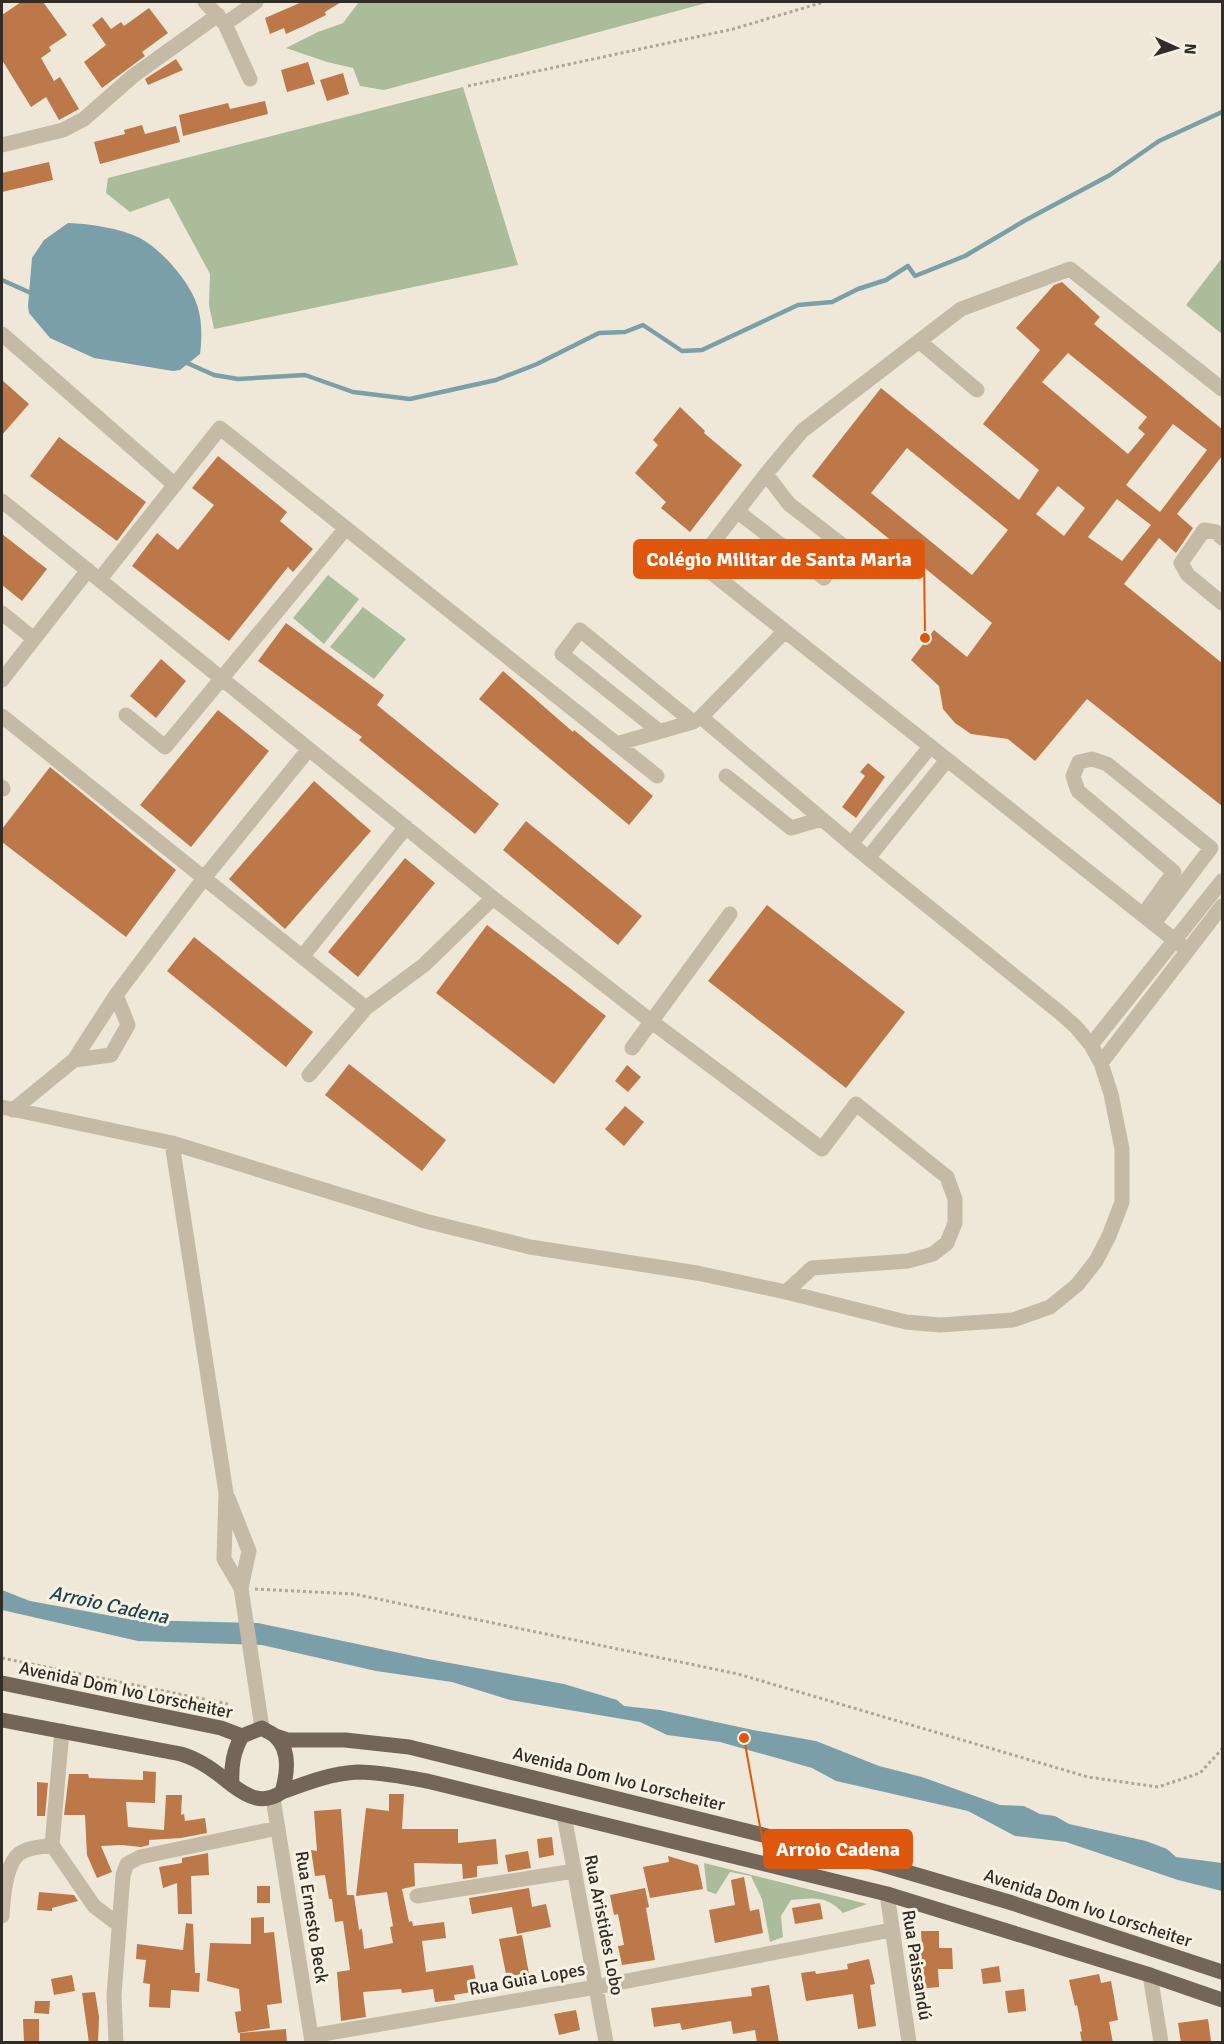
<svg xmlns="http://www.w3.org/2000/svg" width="1224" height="2044" font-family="Signika,sans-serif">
<rect width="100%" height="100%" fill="#efe8d8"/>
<path fill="#abbc9a" d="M359,2H710L384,90L360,86L353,68L327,62L286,48L318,32L343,23Z
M463,87L518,265L214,329L209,305L210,274L169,198L130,212L106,193L108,178Z
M1222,258V334L1186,305Z
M328,575L359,599L324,644L293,618Z
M363,607L406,639L374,679L330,647Z
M704,1863L867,1904L843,1913C826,1895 814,1898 791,1900L781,1916L783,1937L770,1942L762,1899L751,1876L730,1872L716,1894L707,1891Z"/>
<path fill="#7a9fa9" d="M68,223C91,224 119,228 140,238C162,250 192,284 198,308C202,321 202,341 200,354L180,370L173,371L94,358L50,338L29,313L28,306L32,258L44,240Z
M2,1590L30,1601L134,1620L258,1623L428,1659L564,1684L617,1700L624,1706L660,1710L753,1730L816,1741L879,1766L922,1777L1000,1805L1024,1806L1040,1814L1055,1816L1069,1824L1146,1841L1167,1849L1176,1857L1222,1863V1891L1178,1880L1066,1842L1015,1836L968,1811L836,1781L812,1768L720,1742L667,1735L640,1722L510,1700L452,1682L376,1671L262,1645L138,1641L2,1610Z"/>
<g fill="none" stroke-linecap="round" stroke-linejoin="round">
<path stroke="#7a9fa9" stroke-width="4.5" d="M2,280L33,294
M185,362L214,375L238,379L305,375L353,392L410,399L496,380L537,364L599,333L625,332L643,325L682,351L702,350L798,305L832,302L858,289L886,280L908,266L915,276L965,256L1024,221L1110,175L1159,141L1222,112"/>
</g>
<path fill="#bc7849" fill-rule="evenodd" d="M21,2H43L67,35L49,47L51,51L41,58L54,81L60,77L79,109L59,120L46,97L31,107L2,60V15Z
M302,2H341L325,12L326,15L306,25L286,34L284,28L270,34L265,18Z
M149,8L168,33L142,52L145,56L102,88L84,62L106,45L92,25L102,17L111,29L121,22L124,26Z
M176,59L183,70L148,85L145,79Z
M308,62L315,84L287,92L281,70Z
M343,73L349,94L327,101L320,80Z
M265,101L268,114L183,136L179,115L228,103L230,109Z
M142,125L145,134L176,126L180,142L100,164L94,142L125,134L124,130Z
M49,162L53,180L2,192V173Z
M1062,282L1100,317L1094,324L1222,429V456L1177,514L1193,528L1176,553L1159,538L1124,584L1222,663V806L1087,699L1035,761L1008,739L971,734L955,723L943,709L939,686L911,660L934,630L967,657L992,623L812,476L881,388L1019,500L1039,470L983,424L1040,350L1016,328L1054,285ZM1068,353L1147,417L1138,428L1145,434L1128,454L1042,382ZM1173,424L1207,450L1160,512L1126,485ZM907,448L1008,530L972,575L871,493ZM1058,486L1085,508L1064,536L1036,514ZM1117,499L1151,525L1122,561L1088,537Z
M2,380L29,404L2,435Z
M680,407L705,431L704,433L742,465L690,532L661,508L666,502L635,473L658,445L653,440Z
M59,437L146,502L117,541L30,476Z
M218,456L287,512L280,521L313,549L293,572L288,567L229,641L132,566L157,533L178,550L214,505L192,488Z
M2,534L47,569L22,601L2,585Z
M286,623L384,695L377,705L499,804L475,834L359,740L362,737L258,661Z
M161,659L186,681L156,718L130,696Z
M503,671L573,732L574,730L653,796L629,825L479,699Z
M218,710L269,751L191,847L140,805Z
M868,763L885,777L856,818L842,807L865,776L860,772Z
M50,767L176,870L126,937L2,842V829Z
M314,781L371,831L285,929L229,879Z
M526,821L642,916L618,945L503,850Z
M405,858L435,883L358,977L328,952Z
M767,905L905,1012L846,1088L708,981Z
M487,925L606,1016L554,1084L436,993Z
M194,937L313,1032L286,1067L167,971Z
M349,1064L446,1140L422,1171L325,1095Z
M627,1065L641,1077L628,1092L615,1081Z
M625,1106L644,1122L624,1146L605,1129Z
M143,1771L156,1772L155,1803L126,1802L128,1827L164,1830L166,1795H182L181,1815L184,1814L185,1821L205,1818L207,1833L181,1838L149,1840V1845L141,1847L122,1845L101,1846L112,1872L97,1878L87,1855L85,1815H64L69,1774H88L89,1778L143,1780Z
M37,1782L48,1783L45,1816H37Z
M389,1794H404L402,1829H458V1843L496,1839L498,1864L477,1866V1877L463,1879L462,1864L414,1863L415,1886L402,1889L409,1922L412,1921L413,1926L444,1922L446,1938L422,1941L426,1972L473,1965L478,1991L454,1995L455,2000L435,2002L433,1989L402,1993L401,1989L363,1992L366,2017L341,2021L337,1972L350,1970L343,1921L335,1922L332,1899H329L325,1875L315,1876L311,1850L317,1851L314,1811L341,1809L347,1895H354L359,1930L362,1929L364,1949L393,1943L390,1927L393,1926L387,1892L356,1896L366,1808L389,1811Z
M552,1837L554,1855L539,1858L537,1839Z
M528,1851L531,1868L508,1872L505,1855Z
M208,1853L209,1875L191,1876L192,1914H178L177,1883L163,1888L159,1867L182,1863V1858Z
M668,1856L698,1865L703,1889L650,1898L643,1867L669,1862Z
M744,1877L750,1911L759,1909L763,1933L715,1943L709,1910L735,1905L731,1880Z
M257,1886H270V1903H257Z
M529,1888L532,1907L546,1904L551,1927L517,1934L512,1907L472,1914L469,1898Z
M645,1888L649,1907L646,1908L655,1960L622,1965L618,1946L624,1945L618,1914L614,1915L610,1895Z
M39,1892L74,1895L78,1901L52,1908V1911L37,1910Z
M820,1903L823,1919L795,1924L792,1908Z
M264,1917V1933L274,1932L282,2003L267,2005L270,2028L238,2033L235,2012L241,2011L239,1989L207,1981L210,1943L251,1944V1918Z
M186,1923L193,1924L195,1973H200L199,1992L171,1990L170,2008L149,2007L150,1984L143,1983L146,1960L136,1959L137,1944L183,1950Z
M921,1931H939V1948H952L953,1969H938L939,1987L917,1989L916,1969L912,1970L910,1949H922Z
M522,1935L531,1985L509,1989L499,1939Z
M869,1959L875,1984L870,1985L876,2026L858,2029L853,1994L806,2001L801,1973L815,1971L816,1974L848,1969L847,1964Z
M999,1966L1001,1982L983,1984L981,1969Z
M1099,1974L1101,1983L1111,1981L1114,1997L1118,2020L1109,2022L1113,2043H1082L1080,2032L1082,2031L1077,2005L1075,2006L1069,1980Z
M72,1975L75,1991L54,1995L51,1979Z
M769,1985L779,2043H757L755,2030L733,2034L731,2021L682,2030L680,2023L654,2027L651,2008L752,1996L751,1988Z
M1024,1989L1026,2011L1008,2013L1005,1991Z
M95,1992L99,2017L98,2043H89L82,1993Z
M35,2001H50L49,2014L34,2013Z
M576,2010L580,2030L559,2035L554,2014Z
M23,2019H39V2043H24Z
M1208,2019L1211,2041L1181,2043L1178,2023Z
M286,2029L287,2043H240V2033Z"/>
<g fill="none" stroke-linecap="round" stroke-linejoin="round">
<path stroke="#b1a490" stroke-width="3" stroke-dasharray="3 3" stroke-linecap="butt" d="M468,86L733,29L824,2
M255,1589L354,1594L738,1674L1088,1777L1158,1787L1200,1773L1222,1749
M2,1658L228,1704"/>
<path stroke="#c5baa6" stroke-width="15" d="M205,2L225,24L250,79
M225,24L256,2
M2,145L63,130L84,119L133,76L218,15
M2,334L175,485
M920,342L977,390
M2,501L493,898L652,1022L822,1149L856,1104L947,1177L955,1199V1223L947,1243L933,1254L908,1261L812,1268L786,1292
M738,512L824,578L846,548L789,504L766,474
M1222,538L1216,532L1204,530L1181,563L1188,575L1222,603
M100,579L220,428L657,776
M2,613L34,639
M2,680L88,570
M126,715L165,747L346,528
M2,716L366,1008
M659,731L562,654L580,630L693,722
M616,744L693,722L701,717L785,631
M726,776L791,828L822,819
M2,787L3,789
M851,844L930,747
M868,858L947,760
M1143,915L1174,872L1078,791L1073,776L1079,762L1092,759L1107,764L1211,848L1154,923
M1187,950L698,562L766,474L802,431L961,309L1070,269L1222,389
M302,957L406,827
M1091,1045L1222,881
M632,1048L730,914
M74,1060L111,1055L128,1025L116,995
M1101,1063L1222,906
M309,1075L366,1008L424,965L493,898
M2,1107L172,1143L425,1221L530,1247L697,1273L786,1292L906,1322L940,1325L1013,1320L1050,1307L1077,1285L1096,1261L1109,1236L1122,1202V1149L1111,1094L1101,1063L1091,1045L1076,1027L1059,1012L868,858L701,717
M13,1110L74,1060L116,995L204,878L309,749
M172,1143L226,1493L224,1559L241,1588
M228,1498L249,1551L241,1588L262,1728
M62,1731L52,1845L94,1906L119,1925
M273,1798L312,2042
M564,1815L606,2042
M887,1894L909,2042
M417,1896L574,1871
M2,1916C3,1899 5,1858 24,1851C32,1847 43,1847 52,1845
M1150,1975L1161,2042
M311,2036L596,1987L891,1930
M116,2042L114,1996L123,1875L127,1864L140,1857L278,1828"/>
<path stroke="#736658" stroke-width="15" d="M2,1683L221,1728L242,1736
M2,1720L181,1754C201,1760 216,1772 232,1785
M262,1728C266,1731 272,1733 275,1736C291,1750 287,1775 282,1792C263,1805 248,1797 232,1785C231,1766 233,1752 242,1736Z
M276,1736L288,1740H345L409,1747L558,1784L883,1865L1009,1902L1222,1972
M282,1792C306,1783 332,1773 358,1772C381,1772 404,1777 427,1781L887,1894L1150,1975L1222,2000"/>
</g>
<g text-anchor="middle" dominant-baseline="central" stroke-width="6" stroke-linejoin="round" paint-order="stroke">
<g font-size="18" fill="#322c26" stroke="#f7f2e4">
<text transform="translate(126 1690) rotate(12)">Avenida Dom Ivo Lorscheiter</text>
<text transform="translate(619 1779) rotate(14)">Avenida Dom Ivo Lorscheiter</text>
<text transform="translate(1088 1908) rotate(18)">Avenida Dom Ivo Lorscheiter</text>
<text transform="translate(312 1917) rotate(81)">Rua Ernesto Beck</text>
<text transform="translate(604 1925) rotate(79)">Rua Aristides Lobo</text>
<text transform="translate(917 1965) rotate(81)">Rua Paissandú</text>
<text transform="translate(527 1979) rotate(-10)">Rua Guia Lopes</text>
</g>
<g font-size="20" font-style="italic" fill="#1f4550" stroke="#f7f2e4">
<text transform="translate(109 1605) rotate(12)">Arroio Cadena</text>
</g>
</g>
<path fill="none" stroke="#df570d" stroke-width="2" d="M925 638L924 559M744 1738L764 1849"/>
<g fill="#df570d" stroke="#f7f2e4" stroke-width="2">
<circle cx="925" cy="638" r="6"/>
<circle cx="744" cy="1738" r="6"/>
</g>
<g fill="#df570d" stroke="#df570d" stroke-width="2">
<rect x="634" y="540" width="290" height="38" rx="6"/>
<rect x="764" y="1830" width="148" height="38" rx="6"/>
</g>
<g font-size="20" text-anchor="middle" font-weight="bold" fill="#fff">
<text x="779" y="566">Colégio Militar de Santa Maria</text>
<text x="838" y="1856">Arroio Cadena</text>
</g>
<rect width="1224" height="2044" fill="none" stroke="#322c26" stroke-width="6"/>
<g transform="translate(1176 48) rotate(94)" stroke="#f7f2e4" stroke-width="4.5" paint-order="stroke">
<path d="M0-4.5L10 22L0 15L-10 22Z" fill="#322c26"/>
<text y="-9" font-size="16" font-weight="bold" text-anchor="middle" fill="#322c26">N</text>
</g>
</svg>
